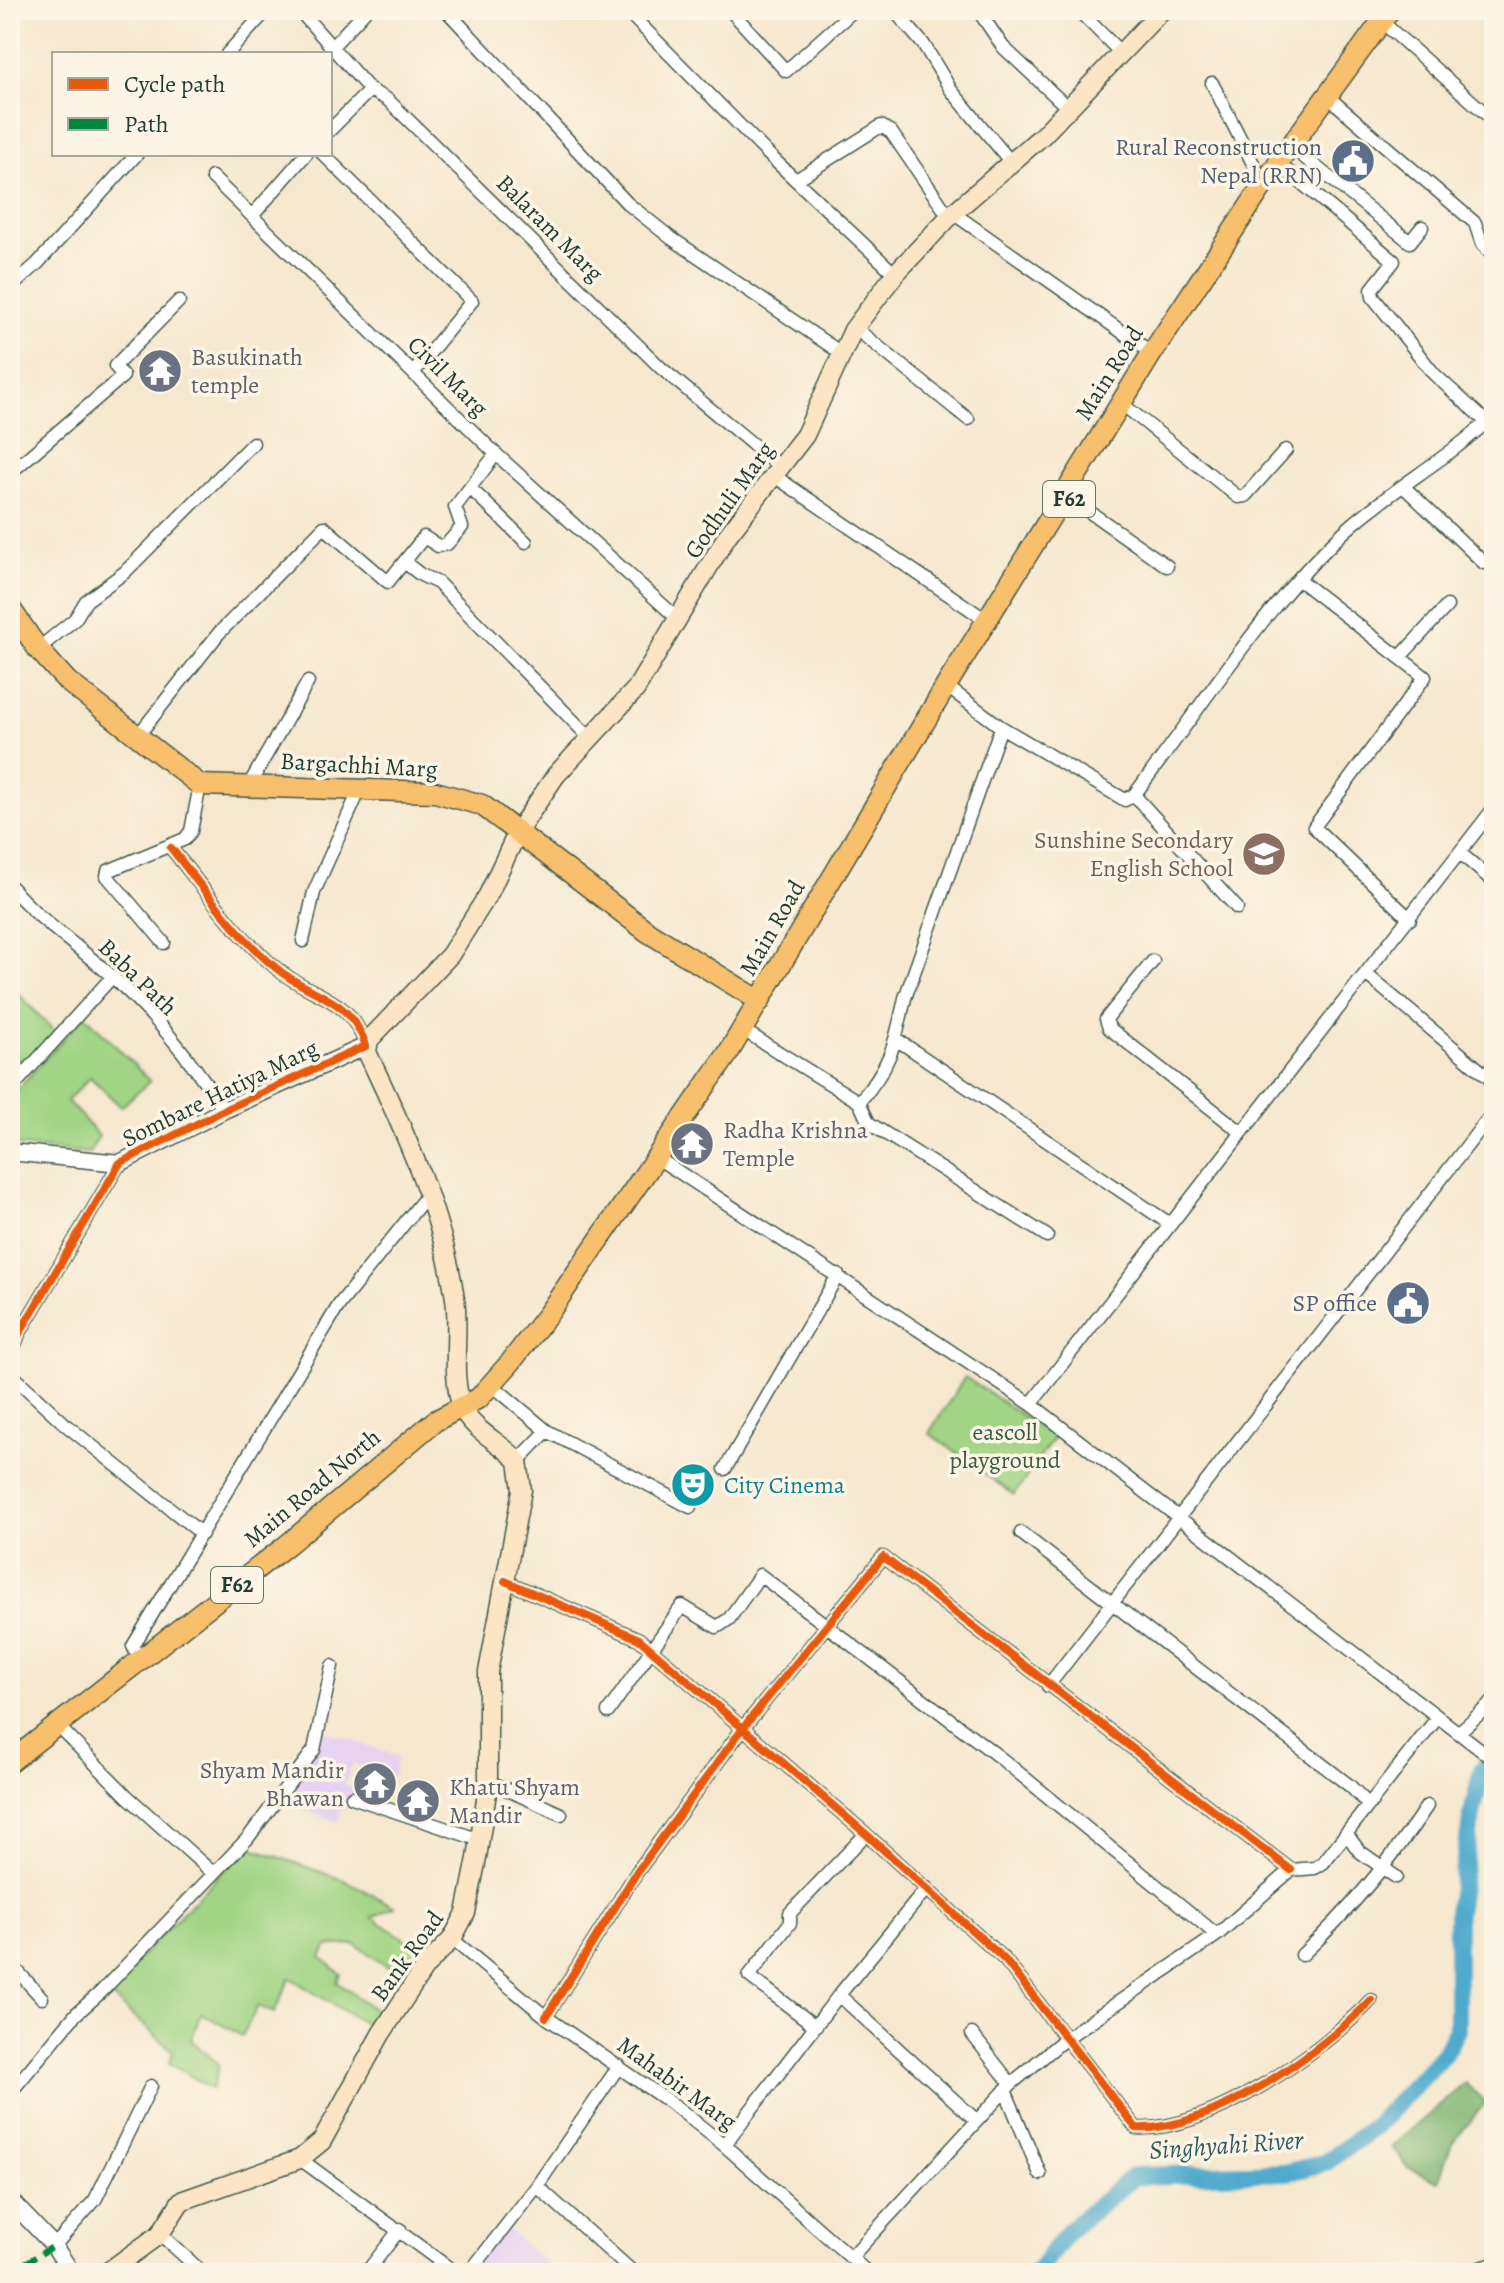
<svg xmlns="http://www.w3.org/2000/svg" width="1504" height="2283" font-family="Alegreya,serif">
<rect width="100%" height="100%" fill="#fcf5e5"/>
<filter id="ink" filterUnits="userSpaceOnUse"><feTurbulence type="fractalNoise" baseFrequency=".0125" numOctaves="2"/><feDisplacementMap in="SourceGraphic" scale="16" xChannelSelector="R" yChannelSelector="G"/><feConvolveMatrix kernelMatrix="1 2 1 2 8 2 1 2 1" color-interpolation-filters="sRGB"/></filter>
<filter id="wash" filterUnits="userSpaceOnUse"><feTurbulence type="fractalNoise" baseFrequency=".006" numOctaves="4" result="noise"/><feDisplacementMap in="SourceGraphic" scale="32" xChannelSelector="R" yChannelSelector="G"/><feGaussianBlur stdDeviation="1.8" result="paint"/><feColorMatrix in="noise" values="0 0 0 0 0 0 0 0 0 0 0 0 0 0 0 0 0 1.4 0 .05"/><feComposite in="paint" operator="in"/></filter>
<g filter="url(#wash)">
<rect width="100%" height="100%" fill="#f6e8cf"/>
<path fill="#e7d2ef" d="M322,1729L398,1757L392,1778L353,1764L344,1785L353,1788L346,1810L341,1808L338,1822L281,1801Z
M505,2227L557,2273H469Z"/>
<path fill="#a1d484" stroke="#60885c" stroke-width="2" d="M10,985L58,1035L28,1067L10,1053Z
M85,1015L150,1081L121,1107L90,1077L67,1101L99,1136L89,1153L10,1145V1097Z
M965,1377L1054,1437L1014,1495L929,1433Z
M247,1846L349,1882L395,1907L372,1917L420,1949L400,1975L354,1944L327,1946L321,1957L341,1974L337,1982L379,2013L370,2027L290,1978L274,2013L258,2006L242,2036L201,2013L191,2040L219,2065L212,2089L169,2063L173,2051L106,1992Z"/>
<path fill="#80b672" stroke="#507a53" stroke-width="2" d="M1465,2083L1486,2103L1452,2143L1438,2182L1408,2168L1391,2147Z"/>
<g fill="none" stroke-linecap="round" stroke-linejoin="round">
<path stroke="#4faacd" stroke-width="18" d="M1036,2273L1068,2231L1134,2176L1289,2172L1325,2163L1375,2126L1443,2055L1457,2030V1913L1472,1814L1482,1770L1494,1756"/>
</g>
</g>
<g filter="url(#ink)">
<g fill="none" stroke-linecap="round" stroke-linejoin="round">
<g stroke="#3f574b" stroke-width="15">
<path id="minor" d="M299,10L370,90L388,100L661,368L780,467
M446,10L627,203L671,238L841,353
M626,10L767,153L895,274
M730,10L786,71L854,10
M894,10L924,45L951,90L1010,161
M978,10L1003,47L1068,108
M1078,10L1123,55
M1381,21L1494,121
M330,49L366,10
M227,54L267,10
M1212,83L1264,185
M1327,96L1475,223L1482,244L1494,256
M330,130L370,90
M1290,146L1410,242L1422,227
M306,154L252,216L496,454L678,619
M323,154L472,301L414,372
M1278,163L1394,261L1372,289L1373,297L1434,374L1494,429
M212,177L252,216
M796,180L881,126L891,132L950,218
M953,213L1152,353
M10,288L37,264L137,154
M855,328L968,419
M1121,403L1238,497L1245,496L1286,450
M10,473L123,376L115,366L179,301
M773,475L986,620
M1403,486L1484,563
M471,489L526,542
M1064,494L1167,566
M404,562L424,537L438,546L447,544L462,527L455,507L496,454
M1299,580L1425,677L1314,827L1410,919
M38,649L75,619L86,601L125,572L253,443
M1400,657L1447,606
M946,686L1001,727L1125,800L1134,795C1201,709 1270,596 1353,524C1398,485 1452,456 1494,415
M136,738L219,633L324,527L388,582L404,562L421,575L438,583L590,738
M249,785L308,682
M1134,795L1237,908
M171,848C204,889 235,934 276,968C311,998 349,994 366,1046
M1460,853L1494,882
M10,886C41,923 82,948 117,981C158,1018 194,1064 224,1110
M303,941L314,892L360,789
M164,943L107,876L108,871L185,839L191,831L200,785
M1153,961L1106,1019L1109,1028L1241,1132
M1367,975L1494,1082
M743,1030L859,1102L869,1123L1047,1236
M896,1039L1170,1224
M10,1090L112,977
M859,1102C891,1066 895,1044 905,998L1001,727
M656,1157L1031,1404L1494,1760
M10,1357L19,1334L120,1163
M10,1373L66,1425L202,1534
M491,1384L547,1431
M1031,1404L1494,808
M518,1461L547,1431L690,1507
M725,1469L838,1275
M1021,1533L1350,1786L1369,1805
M505,1581L639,1639L866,1834L1005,1960L1136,2128C1210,2132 1322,2052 1371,2000
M140,1661L133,1646L339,1305L428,1194
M1048,1686L1494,1111
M608,1712L682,1606L717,1627L729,1619L760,1575L1003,1760L1217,1935
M56,1724L127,1796L214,1874
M1459,1732L1494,1701
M488,1781L561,1814
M352,1797L480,1840
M1346,1833L1359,1851L1396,1877
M452,1939L546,2017L675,2106L724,2145L868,2273
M1302,1955C1349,1911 1392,1859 1427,1806
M10,1963L42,1998
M839,1995L977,2121
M546,2017L637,1872L743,1728L883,1557L1291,1870
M815,2026L749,1976L790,1923V1913L866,1834
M972,2034L1011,2084
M1005,2090L1040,2174
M10,2093L76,2014L101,1992L248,1838L314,1750L332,1666
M724,2145L839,1995L927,1888
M300,2159L456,2273
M537,2186L634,2273
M160,2234L203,2273
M54,2246L95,2200L151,2086
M852,2256L1011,2084L1066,2038L1217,1935L1291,1870L1315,1868L1323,1863L1438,1717
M366,2273L400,2229
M469,2273L537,2186L619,2066
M1464,2273L1494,2264"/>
</g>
<g stroke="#3f574b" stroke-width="19">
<path id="tertiary" d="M10,1152L120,1163L224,1110L366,1046
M10,2200L54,2246L72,2273"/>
</g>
<g stroke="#3f574b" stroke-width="21">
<path id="secondary" d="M106,2273L160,2234L181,2201L300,2159L322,2141L381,2034L425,1967L452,1939L466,1913L477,1858L488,1786V1672L522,1490L518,1461C502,1443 471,1430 462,1407C450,1372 460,1333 455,1298C442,1212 404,1130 367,1052L369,1040L450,955L488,895L518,831L556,775L636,689L727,536L805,435L853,330L895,274L953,213L1042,136L1162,10"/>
</g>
<g stroke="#3f574b" stroke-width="23">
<path id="primary" d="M10,608L38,649L67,681L200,785L435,792L482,805L648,932L760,1001
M10,1762L287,1545L435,1421L479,1398L510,1363L548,1314L727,1055L946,686L1152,353L1278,163L1390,10"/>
</g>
<use href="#minor" stroke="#fff" stroke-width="12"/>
<use href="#tertiary" stroke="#fff" stroke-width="16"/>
<use href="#secondary" stroke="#fce5c4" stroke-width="18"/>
<use href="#primary" stroke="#f8bf6c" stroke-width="20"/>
<path stroke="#00873e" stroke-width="6" stroke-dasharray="12 6" stroke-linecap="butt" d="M10,2272L54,2246"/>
<g stroke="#fcf5e5" stroke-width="13">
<path id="cycleway" d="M10,1357L19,1334L120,1163L224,1110L366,1046C349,994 311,998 276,968C235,934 204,889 171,848
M505,1581L639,1639L866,1834L1005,1960L1136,2128C1210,2132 1322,2052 1371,2000
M546,2017L637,1872L743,1728L883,1557L1291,1870"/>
</g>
<use href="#cycleway" stroke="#e8590c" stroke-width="8"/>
</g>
</g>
<defs>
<g id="civic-disc" transform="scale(2.3)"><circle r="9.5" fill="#5c6f8a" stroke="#fcf5e5"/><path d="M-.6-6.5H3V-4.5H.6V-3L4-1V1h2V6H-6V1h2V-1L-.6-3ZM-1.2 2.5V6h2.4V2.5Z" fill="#fff"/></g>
<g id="temple-disc" transform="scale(2.3)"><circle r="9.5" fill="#6b7280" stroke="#fcf5e5"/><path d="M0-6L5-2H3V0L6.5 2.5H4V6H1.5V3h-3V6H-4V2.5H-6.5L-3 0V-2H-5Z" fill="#fff"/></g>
<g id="school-disc" transform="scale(2.3)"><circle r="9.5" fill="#8d6e63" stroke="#fcf5e5"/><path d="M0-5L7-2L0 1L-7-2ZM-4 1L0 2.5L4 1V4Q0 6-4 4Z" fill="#fff"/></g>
<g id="theatre-disc" transform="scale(2.3)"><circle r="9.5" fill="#0f9aa8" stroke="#fcf5e5"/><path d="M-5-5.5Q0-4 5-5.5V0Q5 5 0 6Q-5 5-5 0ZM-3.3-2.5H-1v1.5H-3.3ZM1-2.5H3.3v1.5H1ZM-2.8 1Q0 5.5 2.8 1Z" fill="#fff"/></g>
</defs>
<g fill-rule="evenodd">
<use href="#civic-disc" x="1353" y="161"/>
<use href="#temple-disc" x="160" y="371"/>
<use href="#school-disc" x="1264" y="854"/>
<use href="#temple-disc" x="692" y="1144"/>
<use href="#civic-disc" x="1408" y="1303"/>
<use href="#theatre-disc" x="693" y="1485"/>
<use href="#temple-disc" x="375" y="1784"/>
<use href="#temple-disc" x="418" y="1801"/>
</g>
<g text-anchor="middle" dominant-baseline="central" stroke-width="7" stroke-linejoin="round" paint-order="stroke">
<g fill="#fcf5e5" stroke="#617469" stroke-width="2">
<rect x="1043" y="481" width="52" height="36" rx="6"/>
<rect x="211" y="1567" width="52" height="36" rx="6"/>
</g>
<g font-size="22" font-weight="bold" fill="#1f3d34">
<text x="1069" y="499">F62</text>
<text x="237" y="1585">F62</text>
</g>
<g font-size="24" fill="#4e5e75" stroke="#fcf5e5" text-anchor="end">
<text x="1322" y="147">Rural Reconstruction<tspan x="1322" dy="28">Nepal (RRN)</tspan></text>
<text x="1377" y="1303">SP office</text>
</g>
<g font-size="24" fill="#1f3d34" stroke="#fcf5e5">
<text transform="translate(550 228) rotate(45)">Balaram Marg</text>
<text transform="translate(1109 373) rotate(-58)">Main Road</text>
<text transform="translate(448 376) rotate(45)">Civil Marg</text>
<text transform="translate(729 500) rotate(-55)">Godhuli Marg</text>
<text transform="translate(359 765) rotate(3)">Bargachhi Marg</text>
<text transform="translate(772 928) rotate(-60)">Main Road</text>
<text transform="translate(138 977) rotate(44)">Baba Path</text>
<text transform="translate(220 1093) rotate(-26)">Sombare Hatiya Marg</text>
<text transform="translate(312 1488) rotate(-40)">Main Road North</text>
<text transform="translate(407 1956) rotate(-54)">Bank Road</text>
<text transform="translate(677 2083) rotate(36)">Mahabir Marg</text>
</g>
<g font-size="24" fill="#5b616d" stroke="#fcf5e5" text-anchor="start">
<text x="191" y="357">Basukinath<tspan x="191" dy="28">temple</tspan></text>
<text x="723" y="1130">Radha Krishna<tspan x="723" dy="28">Temple</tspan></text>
<text x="344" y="1770" text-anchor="end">Shyam Mandir<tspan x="344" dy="28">Bhawan</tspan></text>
<text x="449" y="1787">Khatu Shyam<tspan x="449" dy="28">Mandir</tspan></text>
</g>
<g font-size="24" fill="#785e54" stroke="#fcf5e5" text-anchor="end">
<text x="1233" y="840">Sunshine Secondary<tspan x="1233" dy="28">English School</tspan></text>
</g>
<g font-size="24" fill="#395b44" stroke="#fcf5e5">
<text x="1005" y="1432">eascoll<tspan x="1005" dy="28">playground</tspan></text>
</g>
<g font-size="24" fill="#0d838f" stroke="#fcf5e5" text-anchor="start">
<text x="724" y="1485">City Cinema</text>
</g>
<g font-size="26" font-style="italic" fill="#2d5e62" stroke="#fcf5e5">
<text transform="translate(1226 2145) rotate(-4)">Singhyahi River</text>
</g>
</g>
<rect width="1504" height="2283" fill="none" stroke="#fcf5e5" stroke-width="40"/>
<rect x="52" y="52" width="280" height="104" fill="#fcf5e5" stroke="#a4ab9e" stroke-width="2"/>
<rect x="68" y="78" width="40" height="12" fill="#e8590c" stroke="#a4ab9e" stroke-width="2"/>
<text x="124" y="92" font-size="24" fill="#1f3d34">Cycle path</text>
<rect x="68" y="118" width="40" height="12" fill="#00873e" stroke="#a4ab9e" stroke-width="2"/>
<text x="124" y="132" font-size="24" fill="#1f3d34">Path</text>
</svg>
